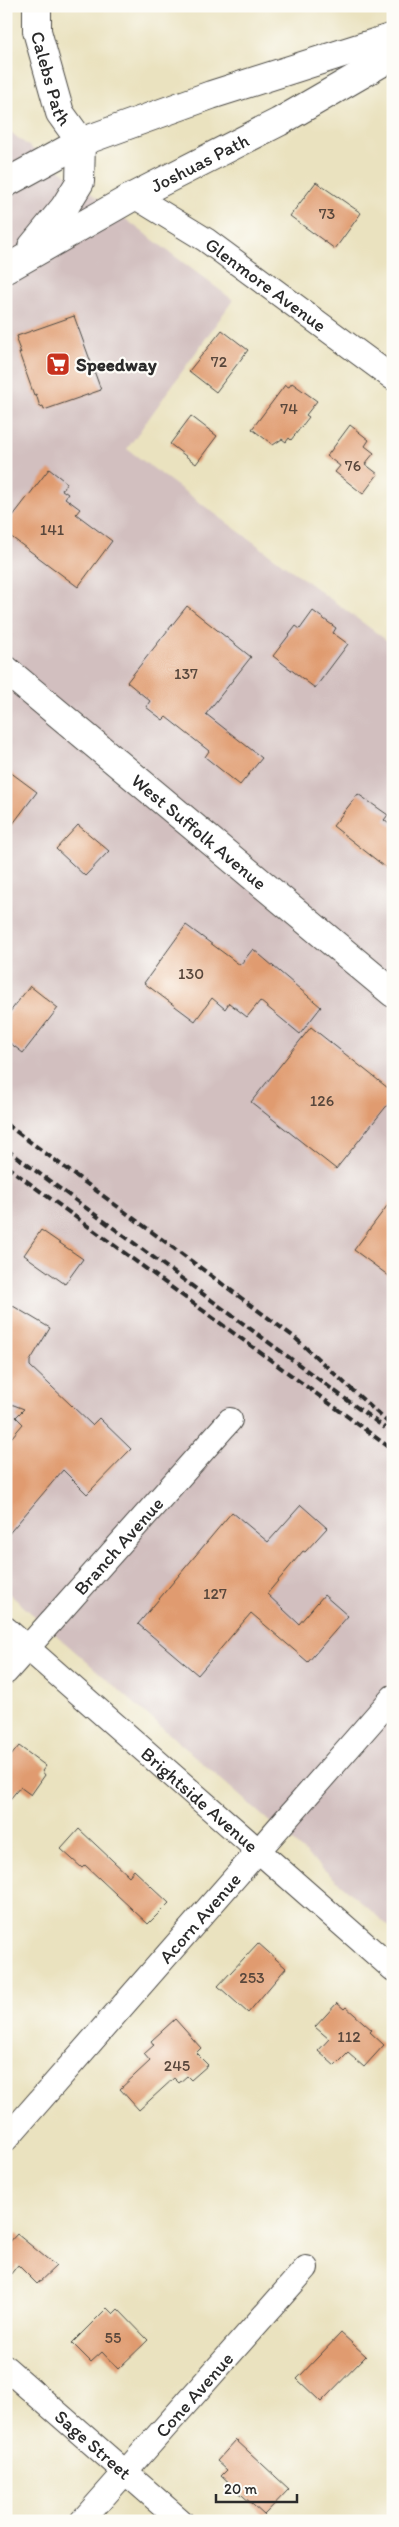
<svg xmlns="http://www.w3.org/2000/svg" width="399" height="2527" font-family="Itim,sans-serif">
<rect width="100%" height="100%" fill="#fdfcf7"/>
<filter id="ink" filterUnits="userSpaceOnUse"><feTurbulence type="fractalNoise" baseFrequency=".02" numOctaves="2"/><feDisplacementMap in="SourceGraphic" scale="10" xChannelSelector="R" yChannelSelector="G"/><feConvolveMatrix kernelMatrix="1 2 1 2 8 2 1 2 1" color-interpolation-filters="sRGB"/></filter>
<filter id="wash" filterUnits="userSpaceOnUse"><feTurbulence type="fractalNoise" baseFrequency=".0096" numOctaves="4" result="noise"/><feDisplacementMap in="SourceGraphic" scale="20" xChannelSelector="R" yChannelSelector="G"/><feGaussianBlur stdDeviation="1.12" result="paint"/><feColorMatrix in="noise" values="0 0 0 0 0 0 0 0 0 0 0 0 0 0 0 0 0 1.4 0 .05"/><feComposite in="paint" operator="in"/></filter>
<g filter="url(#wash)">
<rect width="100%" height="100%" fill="#eae2bf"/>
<path fill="#d2bfbf" d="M6,129L233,300L127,449L393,645V1930L6,1591Z"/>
<g id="blocks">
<path fill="#e09b70" d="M316,182L361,213L335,249L290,216Z
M74,316L101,390L44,410L43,406L40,407L36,394L34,395L19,353H21L16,340L18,339L17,336Z
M222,330L248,350L216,392L189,371Z
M292,383L317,401L306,415L309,417L291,440L289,438L286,442L282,439L273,445L252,429L285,385L289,387Z
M191,416L217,436L196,464L170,444Z
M350,425L369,440L365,446L374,453L365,464L378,474L363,494L335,472L340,466L327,456Z
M49,469L67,483L62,490L68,494L65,498L80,509L76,514L112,541L78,587L6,533V525Z
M187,606L251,657L206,714L262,758L240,785L205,757L209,751L166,717L163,720L146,707L150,701L127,682Z
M313,611L336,628L333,633L348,644L315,688L273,656L296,626L300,629Z
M6,769L37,792L6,833Z
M358,794L388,815L384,820L393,827V873L333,826Z
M78,825L109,851L85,876L56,849Z
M186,925L240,965L253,949L321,1007L300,1034L260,1001L247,1017L229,1003L225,1009L212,998L195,1021L144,983Z
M30,986L58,1008L23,1053L6,1040V1017Z
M311,1027L393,1092V1098L336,1169L251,1102Z
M393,1198V1279L354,1250Z
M41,1230L83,1259L65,1284L24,1255Z
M13,1306L50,1328L30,1361V1366L92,1425L99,1418L131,1449L87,1494L63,1470L6,1537V1444L23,1424L16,1417L24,1409L6,1402V1318Z
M301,1505L327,1528L305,1552L303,1551L267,1594L299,1624L324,1595L348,1616L308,1662L251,1613L198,1675L138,1624L232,1512L268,1542Z
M19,1746L46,1766L42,1771L45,1775L31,1795L20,1787L6,1804V1762Z
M79,1829L129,1876L134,1870L169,1903L148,1924L85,1865L82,1868L61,1849Z
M258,1943L286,1968L248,2013L218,1986Z
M337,2003L344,2009L346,2007L372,2030L370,2032L384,2045L364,2067L348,2053L335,2066L318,2051L329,2039L315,2027Z
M175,2019L201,2048L196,2053L208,2065L191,2080L187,2076L179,2083L174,2078L139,2110L120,2089L150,2061L144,2054L154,2045L151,2041Z
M17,2234L56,2266L37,2284L18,2265L6,2280V2246Z
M107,2308L113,2314L118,2309L148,2340L118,2369L102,2352L91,2362L72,2343Z
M341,2333L366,2356L321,2402L297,2379Z
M236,2440L289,2489L264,2515L221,2476L227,2470L217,2461Z"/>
</g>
</g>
<g filter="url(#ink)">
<use href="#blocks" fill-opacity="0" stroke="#484641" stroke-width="1"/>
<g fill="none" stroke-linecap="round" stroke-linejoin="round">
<g stroke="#484641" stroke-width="26">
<g id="minor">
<path id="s1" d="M134,196L206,240L393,378"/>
<path id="s2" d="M6,1629L393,1969"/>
<path id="s3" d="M6,1672L230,1420"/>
<path id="s4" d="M6,2139L393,1697"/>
<path id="s5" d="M6,2368L181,2521"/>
<path id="s6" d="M82,2521L306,2268"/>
</g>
</g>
<g stroke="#484641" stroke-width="30">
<g id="tertiary">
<path id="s7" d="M37,6V31L60,113L81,142"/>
</g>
</g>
<g stroke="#484641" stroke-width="30">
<g id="secondary">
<path id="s8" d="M6,670L393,993"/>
</g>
</g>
<g stroke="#484641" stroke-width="30">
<g id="primary">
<path d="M6,183L81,142L211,95L393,37"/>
<path d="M32,247L64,208L80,182L81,142"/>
<path id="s9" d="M6,269L134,196L279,122L393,56"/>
</g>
</g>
<use href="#minor" stroke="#fff" stroke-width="24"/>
<use href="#tertiary" stroke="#fff" stroke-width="28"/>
<use href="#secondary" stroke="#fff" stroke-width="28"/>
<use href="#primary" stroke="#fff" stroke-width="28"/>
<path stroke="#2b2b2b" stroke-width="4" stroke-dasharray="8 4" stroke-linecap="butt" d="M6,1124L294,1337L393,1427
M6,1149L385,1428
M6,1166L393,1450"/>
</g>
</g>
<defs>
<g id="supermarket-square" transform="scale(1.25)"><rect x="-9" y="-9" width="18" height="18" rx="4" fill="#c8321e" stroke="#fdfcf7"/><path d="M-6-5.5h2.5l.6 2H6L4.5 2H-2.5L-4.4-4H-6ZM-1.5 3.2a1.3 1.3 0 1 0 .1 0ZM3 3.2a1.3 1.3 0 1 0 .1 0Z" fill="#fff"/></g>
</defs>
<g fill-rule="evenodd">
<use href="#supermarket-square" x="58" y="364"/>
</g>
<g text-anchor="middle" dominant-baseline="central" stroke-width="4.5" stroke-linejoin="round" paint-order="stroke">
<g font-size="16" fill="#58473c">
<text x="327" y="213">73</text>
<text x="219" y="361">72</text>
<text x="289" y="408">74</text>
<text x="353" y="465">76</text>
<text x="52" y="529">141</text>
<text x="186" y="673">137</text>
<text x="191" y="973">130</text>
<text x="322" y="1100">126</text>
<text x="215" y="1593">127</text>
<text x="252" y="1977">253</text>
<text x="349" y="2036">112</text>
<text x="177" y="2065">245</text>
<text x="113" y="2337">55</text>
</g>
<g font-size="19" fill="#2b2b2b" stroke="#fdfcf7">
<text stroke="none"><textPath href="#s7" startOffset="74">Calebs Path</textPath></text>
<text stroke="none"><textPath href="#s9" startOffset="221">Joshuas Path</textPath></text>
<text stroke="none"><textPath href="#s1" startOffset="159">Glenmore Avenue</textPath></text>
<text stroke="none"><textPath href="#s8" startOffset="252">West Suffolk Avenue</textPath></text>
<text stroke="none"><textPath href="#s3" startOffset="169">Branch Avenue</textPath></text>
<text stroke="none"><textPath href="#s2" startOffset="258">Brightside Avenue</textPath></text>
<text stroke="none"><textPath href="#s4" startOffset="294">Acorn Avenue</textPath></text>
<text stroke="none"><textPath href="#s6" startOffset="169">Cone Avenue</textPath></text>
<text stroke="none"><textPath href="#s5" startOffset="116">Sage Street</textPath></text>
</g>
<g font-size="19" font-weight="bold" fill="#2b2b2b" stroke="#fdfcf7" text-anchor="start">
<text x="76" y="364">Speedway</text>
</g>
</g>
<rect width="399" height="2527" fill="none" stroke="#fdfcf7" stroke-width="25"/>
<path d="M216 2494v8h81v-8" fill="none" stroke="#2b2b2b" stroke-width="2.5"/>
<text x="224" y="2494" font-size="15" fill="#2b2b2b" stroke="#fdfcf7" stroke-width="4" paint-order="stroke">20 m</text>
</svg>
